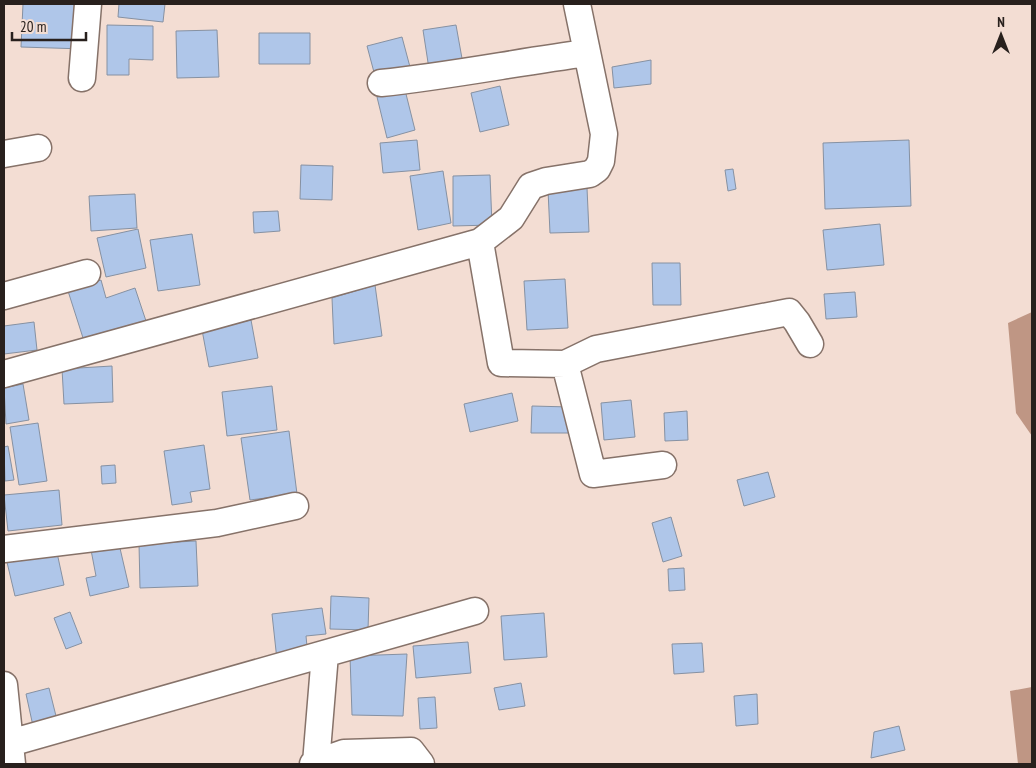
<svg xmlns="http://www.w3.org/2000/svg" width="1036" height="768" font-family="'PT Sans Narrow',sans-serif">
<rect width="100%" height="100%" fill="#f3ddd3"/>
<path fill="#bf9684" d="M1032,312V436L1016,413L1008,323Z
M1032,687V764H1018L1010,691Z"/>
<path fill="#afc6e9" stroke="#8691a2" d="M23,4H86L84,49L21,47Z
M119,4H165L163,22L118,17Z
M107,25L153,26V60L129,59V75H107Z
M456,25L463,64L429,69L423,30Z
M217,30L219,77L177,78L176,31Z
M259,33H310V64H259Z
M402,37L410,67L375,76L367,46Z
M651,60V84L614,88L612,67Z
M500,86L509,125L480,132L471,93Z
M405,90L415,130L387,138L377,97Z
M417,140L420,170L383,173L380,143Z
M909,140L911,206L825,209L823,143Z
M301,165L333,166L332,200L300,199Z
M733,169L736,189L728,191L725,170Z
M443,171L451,223L418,230L410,176Z
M490,175L492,225L453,226V176Z
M587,188L589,232L550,233L548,190Z
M135,194L137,228L91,231L89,196Z
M278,211L280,231L254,233L253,212Z
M880,224L884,265L827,270L823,230Z
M138,229L146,268L106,277L97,238Z
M192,234L200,285L158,291L150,240Z
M652,263H680L681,305H653Z
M565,279L568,328L527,330L524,281Z
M101,280L106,298L135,288L146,321L84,341L68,291Z
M375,285L382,336L334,344L332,298Z
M855,292L857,317L826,319L824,294Z
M251,320L258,358L209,367L202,330Z
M34,322L37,350L4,354V326Z
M112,366L113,402L64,404L62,369Z
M23,384L29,420L6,424L4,388Z
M272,386L277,430L227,436L222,392Z
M512,393L518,421L470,432L464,404Z
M631,400L635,437L604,440L601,403Z
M532,406L570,407V433H531Z
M687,411L688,440L665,441L664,413Z
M38,423L47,481L19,485L10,427Z
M289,431L297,494L250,500L241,438Z
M204,445L210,489L190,492L192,502L172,505L164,451Z
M8,446L14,480L5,481L4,447Z
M115,465L116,483L102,484L101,466Z
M768,472L775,497L744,506L737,480Z
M59,490L62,525L8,531L4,495Z
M671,517L682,556L663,562L652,523Z
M196,541L198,586L140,588L139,544Z
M119,544L129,587L90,596L86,578L96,576L91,550Z
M56,548L64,585L15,596L6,558Z
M684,568L685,590L669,591L668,569Z
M331,596L369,598L368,630L330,629Z
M322,608L326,634L306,636L308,657L277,660L272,614Z
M70,612L82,643L66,649L54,618Z
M544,613L547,657L504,660L501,616Z
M468,642L471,673L416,678L413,646Z
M702,643L704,672L674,674L672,644Z
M407,654L403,716L352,715L350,656Z
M521,683L525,706L499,710L494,688Z
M49,688L57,720L33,726L26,694Z
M757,694L758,724L736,726L734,696Z
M435,697L437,728L420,729L418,698Z
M899,726L905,750L871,758L874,732Z"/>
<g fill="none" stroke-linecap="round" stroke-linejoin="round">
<g stroke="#867269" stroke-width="29">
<path id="minor" d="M82,78L88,4
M381,83C450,76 518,62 587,53
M4,154L38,148
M480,242L511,218L531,186L546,181L590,174L597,169L601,161L604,134L577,4
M4,296L87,273
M565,364L593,474L663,465
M4,374L480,242L501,363L565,364L596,349L789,312L797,322L810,344
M4,549L217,523L295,506
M4,685L12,764
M10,743L475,611
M316,763L325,654
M313,764L344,753L411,751L421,764"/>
</g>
<use href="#minor" stroke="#fff" stroke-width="26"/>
</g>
<rect width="1036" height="768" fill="none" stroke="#28201d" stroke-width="10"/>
<g transform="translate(1001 35)" stroke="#f3ddd3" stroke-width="4" paint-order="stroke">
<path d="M0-4L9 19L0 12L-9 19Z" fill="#28201d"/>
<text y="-8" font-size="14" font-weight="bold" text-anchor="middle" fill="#28201d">N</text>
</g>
<path d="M12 32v8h74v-8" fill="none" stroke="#28201d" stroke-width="2.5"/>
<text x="20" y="32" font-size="15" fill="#28201d" stroke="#f3ddd3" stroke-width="4" paint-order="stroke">20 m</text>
</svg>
